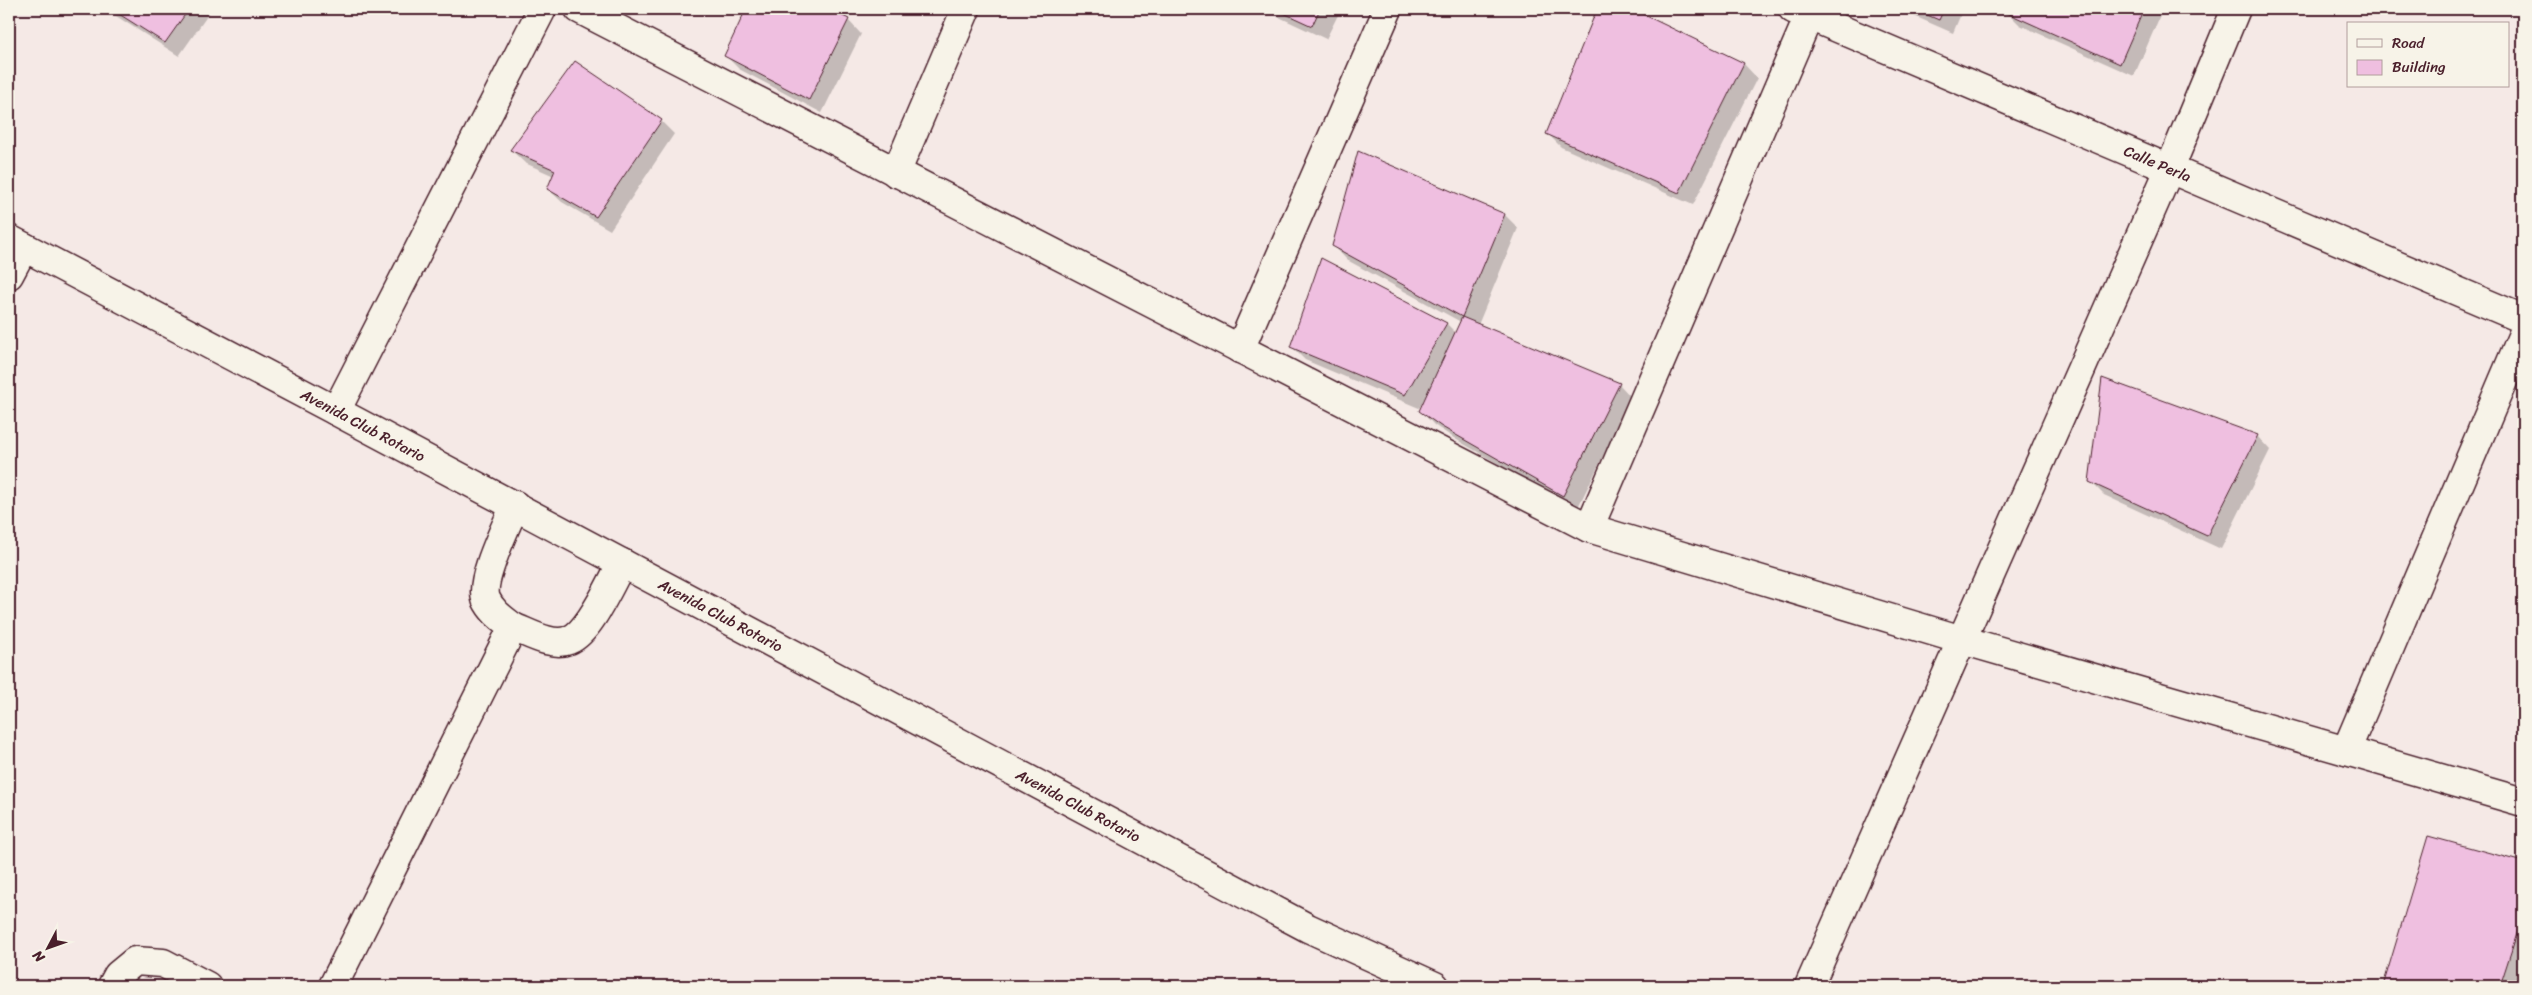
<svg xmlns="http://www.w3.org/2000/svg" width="2532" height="995" font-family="Sriracha,sans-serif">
<rect width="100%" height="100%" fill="#f5e9e6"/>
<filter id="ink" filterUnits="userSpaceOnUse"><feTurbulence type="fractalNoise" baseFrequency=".02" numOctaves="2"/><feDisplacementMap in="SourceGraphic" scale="10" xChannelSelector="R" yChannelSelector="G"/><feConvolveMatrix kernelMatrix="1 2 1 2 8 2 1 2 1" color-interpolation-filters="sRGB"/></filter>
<g filter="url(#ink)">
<path fill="#0003" d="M105,9H212L179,56Z
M747,9H826L848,20L861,34L822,113L739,69L726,56Z
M1262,9H1341L1326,39Z
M1598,9H1629L1744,64L1757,78L1693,205L1561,147L1547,133Z
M1898,9H1963L1953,33Z
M2008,9H2163L2134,76L2020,25L2007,12Z
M661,121L674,134L610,230L562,202L548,189L554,176L525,163L511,150Z
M1505,215L1518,228L1478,325L1619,384L1632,398L1577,509L1457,440L1434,425L1421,411L1425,401H1424L1419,408L1305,360L1292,347L1322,260L1447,324L1456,333L1461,322L1347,260L1334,246Z
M2257,436L2270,450L2221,549L2104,495L2090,481Z
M2429,838L2523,863V969L2518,986H2384Z"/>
<path fill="#efbfe0" stroke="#4a1f2b" d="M111,9H189L165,43Z
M746,9H828L849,19L809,100L724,56Z
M1275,9H1320L1312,26Z
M1597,9H1632L1744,63L1679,193L1546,134Z
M1913,9H1944L1939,20Z
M2007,9H2144L2120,64L2005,12Z
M575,61L662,120L596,217L547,189L555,170L510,150Z
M1358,151L1505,214L1462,317L1332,246Z
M1321,258L1447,323L1405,395L1290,347Z
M1462,317L1620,383L1563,496L1442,427L1419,411Z
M2102,378L2258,435L2207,536L2089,482Z
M2428,836L2523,862V915L2500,986H2383Z"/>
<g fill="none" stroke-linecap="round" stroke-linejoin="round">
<g stroke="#4a1f2b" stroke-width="31">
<g id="minor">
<path d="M579,9L1589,528L1962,640L2523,802"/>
<path id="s1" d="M1793,9L2523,319"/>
<path d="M896,173L966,9"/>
<path d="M9,275L24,247"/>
<path d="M1240,349L1388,9"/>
<path d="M336,411L542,9"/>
<path d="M1589,528L1809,16"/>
<path d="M513,627C529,633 552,647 569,640C590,632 611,582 622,563"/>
<path d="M2346,751L2523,334"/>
<path d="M112,986L118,975L135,961L163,963L207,986"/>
<path d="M333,986L513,627C503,619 492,612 486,599C479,580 507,525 515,505"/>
<path d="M1809,986L2170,168L2236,9"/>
</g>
</g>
<g stroke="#4a1f2b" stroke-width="31">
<g id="secondary">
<path id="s2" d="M9,239L336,411L1308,928L1435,986"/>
</g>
</g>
<use href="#minor" stroke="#f7f3e8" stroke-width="28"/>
<use href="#secondary" stroke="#f7f3e8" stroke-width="28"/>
</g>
</g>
<g text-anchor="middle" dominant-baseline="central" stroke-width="4" stroke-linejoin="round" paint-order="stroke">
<g font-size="15" fill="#4a1f2b" stroke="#f7f3e8">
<text stroke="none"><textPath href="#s1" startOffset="396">Calle Perla</textPath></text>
<text stroke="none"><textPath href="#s2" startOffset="400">Avenida Club Rotario</textPath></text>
<text stroke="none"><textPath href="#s2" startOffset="805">Avenida Club Rotario</textPath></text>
<text stroke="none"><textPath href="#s2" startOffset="1210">Avenida Club Rotario</textPath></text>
</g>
</g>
<rect width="2532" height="995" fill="none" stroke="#f7f3e8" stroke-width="30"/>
<rect x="15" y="15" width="2502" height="965" fill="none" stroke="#4a1f2b" stroke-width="2" filter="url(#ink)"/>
<rect x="2347" y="22" width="162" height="65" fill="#f7f3e8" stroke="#b29e9c"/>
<rect x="2357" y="39" width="25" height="8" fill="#f7f3e8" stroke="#b29e9c"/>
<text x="2392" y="48" font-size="15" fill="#4a1f2b">Road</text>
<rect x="2357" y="60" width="25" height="15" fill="#efbfe0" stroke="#b29e9c"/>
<text x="2392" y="72" font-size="15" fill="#4a1f2b">Building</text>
<g transform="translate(48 948) rotate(229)" stroke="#f7f3e8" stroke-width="4" paint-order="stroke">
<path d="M0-4L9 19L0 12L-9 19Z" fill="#4a1f2b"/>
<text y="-8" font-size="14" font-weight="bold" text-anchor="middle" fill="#4a1f2b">N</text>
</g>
</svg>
